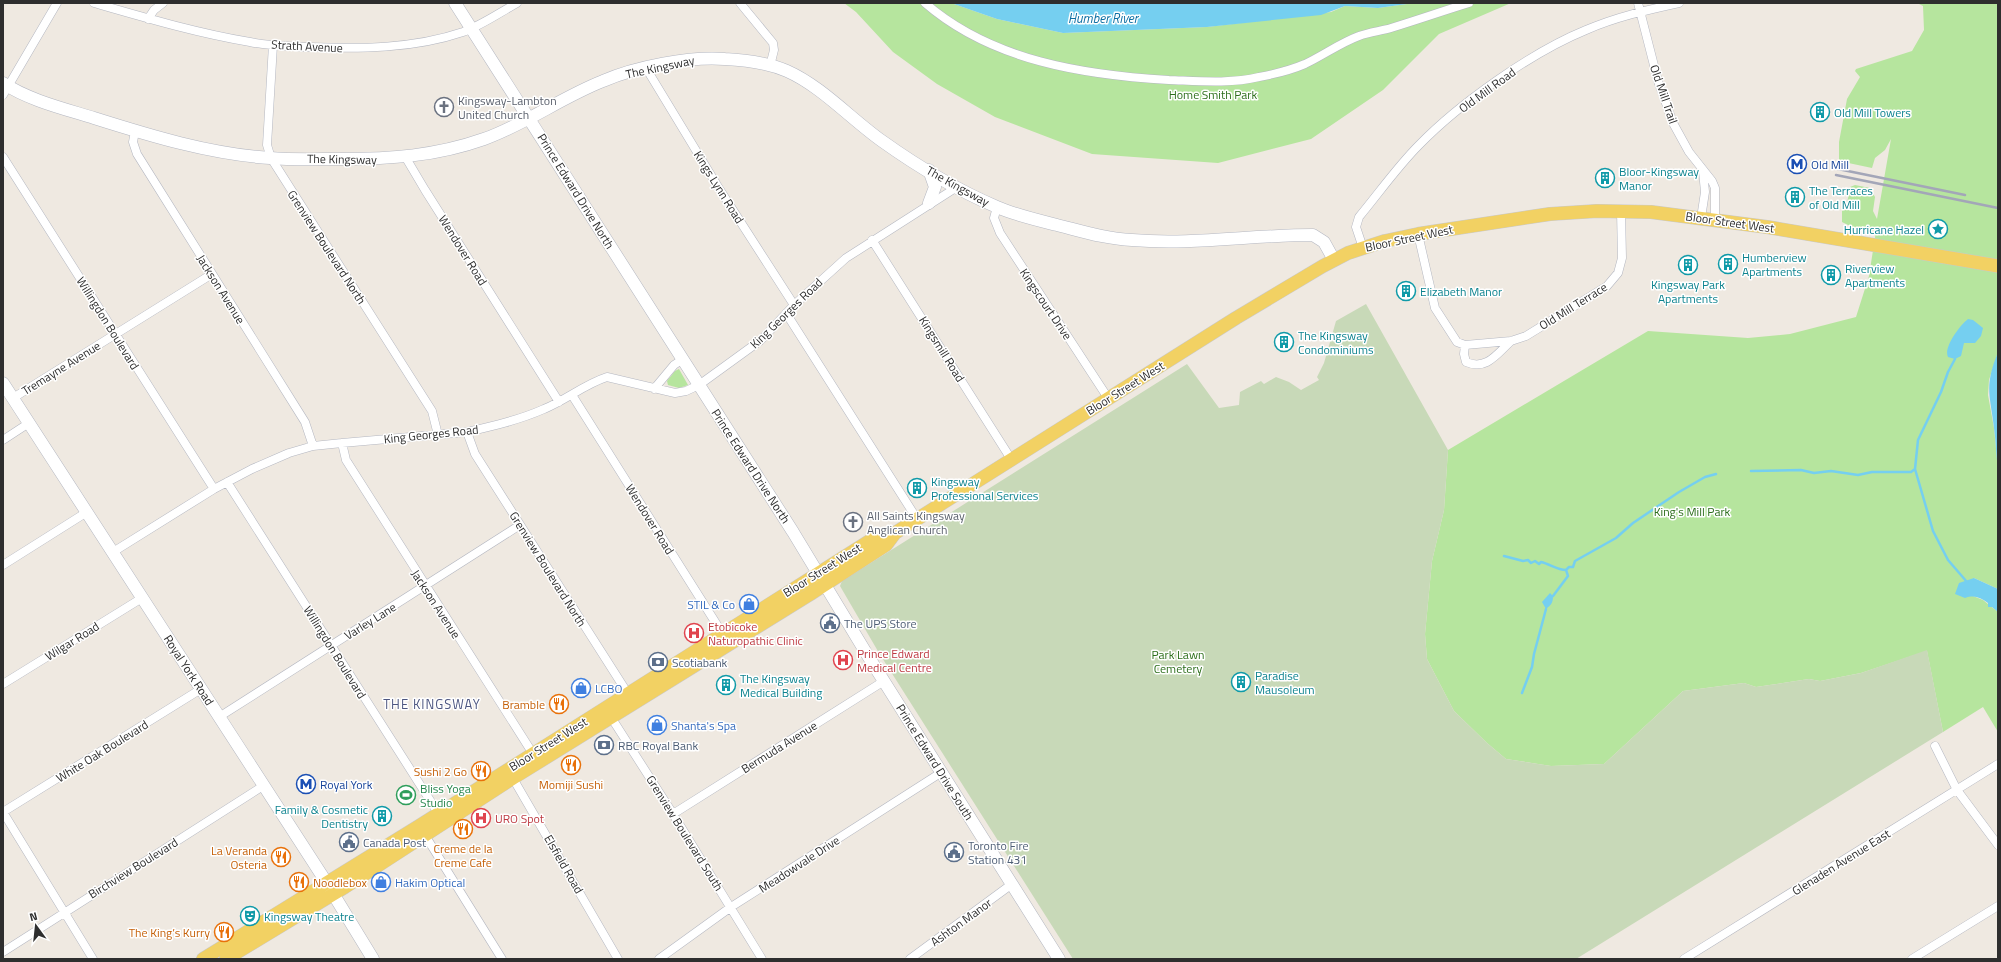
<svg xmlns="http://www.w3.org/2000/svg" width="2001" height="962" font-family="'Titillium Web',sans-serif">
<rect width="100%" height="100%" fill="#efe9e1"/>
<path fill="#b6e59e" d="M844,3H951L997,19L1063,33L1207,27L1331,12L1345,6L1378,8L1414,3H1511L1439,34L1383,90L1311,139L1218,163L1092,154L995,117L937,84L893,52L856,12Z
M1917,3H1998V352L1989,380L1988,395L1994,428L1998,469V589L1974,578L1973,596L1983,600L1998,612V732L1983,707L1943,732L1927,651L1861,673L1820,681L1809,679L1756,687L1744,683L1683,691L1604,764L1551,766L1506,759L1487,743L1454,711L1427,659L1425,634L1432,561L1444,510L1448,450L1648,331L1748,338L1790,334L1856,317L1869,276L1876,231L1852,227L1842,222V211L1847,204L1850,187L1855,185L1870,188L1875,197L1873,211L1877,219L1891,139L1885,150L1875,158L1872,168L1839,161V142L1847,99L1860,77L1855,71L1856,69L1912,51L1924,30L1923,6Z
M679,369L688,385L679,388L668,385L667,381L675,371Z"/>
<path fill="#c8d9b8" d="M1366,304L1448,450L1444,510L1432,561L1425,634L1427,659L1454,711L1487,743L1506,759L1551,766L1604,764L1683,691L1744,683L1756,687L1809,679L1820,681L1861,673L1927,650L1943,732L1576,959H1073L879,653L840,586L842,581L1187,364L1219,408L1239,405L1240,392L1261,381L1264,384L1276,377L1289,382L1301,390L1319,380L1317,377L1324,363L1336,321Z"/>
<path fill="#75cff0" d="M951,3H1414L1378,8L1345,6L1321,15L1207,27L1063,33L997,19Z
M1968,319L1973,320L1983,328L1981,336L1975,343H1964L1961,356L1955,359L1948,357C1943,348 1960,325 1968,319Z
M1998,352V469C1996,456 1996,442 1994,428C1990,394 1984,387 1998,352Z
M1974,578L1998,589V612L1992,607H1988V603C1980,597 1974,595 1965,598L1955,594L1959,583Z
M1550,593L1553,596C1553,603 1551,605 1546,609L1542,602Z"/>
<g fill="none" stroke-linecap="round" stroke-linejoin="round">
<path stroke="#75cff0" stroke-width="2.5" d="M1955,359L1948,372L1941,392L1918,440L1915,469L1933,531L1948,560L1967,582
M1751,471L1801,470L1814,473L1831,471L1858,475L1872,472H1911L1915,469
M1504,556L1523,561L1528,560L1531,563L1535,561L1539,564L1541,562C1550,564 1557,570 1566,570L1569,567H1573L1575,561L1616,538L1633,523L1679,492L1705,477L1716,474
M1553,596L1568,576L1566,570
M1522,693L1532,667L1534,654L1546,609"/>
<g stroke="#b4b7c1" stroke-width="9">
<path id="street" d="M94,3C146,18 197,33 250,42C269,46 288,46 307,47C359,49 413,49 463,32C482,25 499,13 517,3
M740,3L773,43L774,50L770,66
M925,3C992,61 1084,75 1169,80C1198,81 1230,84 1259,77C1275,74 1291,70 1305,64C1324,55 1340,43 1359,36C1369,32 1381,31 1391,28C1417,20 1443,11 1469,3
M1638,3L1658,81L1673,123L1689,152L1712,181L1715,188V220
M148,19L154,10L163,3
M273,45L267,145L271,158L432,411L438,435
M646,68L720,190L794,305
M3,95L57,3
M135,131L133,142L137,154L305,422L313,446
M3,157L214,489
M406,158L425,190L559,402
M997,207L994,218L1000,233L1108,398
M1701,218L1705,192L1703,171
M1418,234L1435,308L1457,342L1465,345L1511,341L1526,336L1607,286L1618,273L1622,258L1621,211
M872,240L1011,459
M1363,248L1356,227L1359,217C1379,193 1397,167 1419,145C1460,103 1532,52 1586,30C1616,17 1647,10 1679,3
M786,313L917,519
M1465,345L1464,354L1466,362C1486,371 1497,354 1511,341
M654,389L674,365L683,359
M572,395L724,636
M13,398L212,274
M467,432L475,454L630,697
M3,440L29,423
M342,443L346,460L535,757
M227,482L440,816
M113,552L214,489L252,469L289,453L313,446L342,443L467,432C493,426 519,420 544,409C566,400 585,384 607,377L675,393L686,391L699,385L761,340L794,305L846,258L957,187
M3,565L87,512
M3,684L142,598
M609,714L673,814L762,959
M219,717L520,525
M1935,746L1957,790L1998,845
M511,775L618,959
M3,812L201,689
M3,812L93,959
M673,814L884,681
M423,832L502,959
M3,952L263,786
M659,959L731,907L942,772
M910,959L1012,884
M1684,959L1998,764
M1912,959L1998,906"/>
</g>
<g stroke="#b4b7c1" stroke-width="13">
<path id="secondary" d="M455,3L793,532L868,656L1059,959
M3,83C28,100 65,109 94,118C151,136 210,154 270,158C293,160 317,159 340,159C390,159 436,156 484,139C526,124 562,97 603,81C635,67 690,56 725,59C746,60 768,63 787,71C821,86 851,119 882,141C917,166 957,190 997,207C1015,215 1037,220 1057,225C1081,231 1106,239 1132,240C1192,245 1252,235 1313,235L1324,242L1334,260
M929,170L935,187L929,203
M3,383L321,874L373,959"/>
</g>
<g stroke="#c9c9c9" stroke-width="14">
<path id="primary" d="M203,959L419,826L879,535L895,533
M226,959L345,887L513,778L812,593L886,545L895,533L1236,318L1323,266L1348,253L1385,241L1418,234L1550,214L1597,211L1651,212L1767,227L1998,266"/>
</g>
<use href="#street" stroke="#fff" stroke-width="8"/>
<use href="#secondary" stroke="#fff" stroke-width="12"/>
<use href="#primary" stroke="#f2d163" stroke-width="13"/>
<path stroke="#a3a6b8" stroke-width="2.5" d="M1838,169L1965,195
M1836,175L1998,208"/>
</g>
<defs>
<g id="church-ring" transform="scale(1)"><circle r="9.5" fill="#fff" stroke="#6b7280" stroke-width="1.5"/><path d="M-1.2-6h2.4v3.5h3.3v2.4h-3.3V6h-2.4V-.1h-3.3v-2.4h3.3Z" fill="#6b7280"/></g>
<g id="building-ring" transform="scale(1)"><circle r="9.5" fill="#fff" stroke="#0f9aa8" stroke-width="1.5"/><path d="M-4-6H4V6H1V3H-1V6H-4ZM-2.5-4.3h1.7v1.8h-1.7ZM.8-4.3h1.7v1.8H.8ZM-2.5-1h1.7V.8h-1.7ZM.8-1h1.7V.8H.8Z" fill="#0f9aa8"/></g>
<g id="metro-ring" transform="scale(1)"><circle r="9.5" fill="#fff" stroke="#1a4fb4" stroke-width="1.5"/><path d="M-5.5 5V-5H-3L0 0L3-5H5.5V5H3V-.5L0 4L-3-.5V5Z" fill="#1a4fb4"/></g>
<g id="sight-ring" transform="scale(1)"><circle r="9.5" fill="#fff" stroke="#0f9aa8" stroke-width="1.5"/><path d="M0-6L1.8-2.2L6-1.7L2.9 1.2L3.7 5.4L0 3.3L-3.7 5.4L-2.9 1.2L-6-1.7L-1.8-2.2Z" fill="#0f9aa8"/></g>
<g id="shop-ring" transform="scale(1)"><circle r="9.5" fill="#fff" stroke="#3f7fe0" stroke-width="1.5"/><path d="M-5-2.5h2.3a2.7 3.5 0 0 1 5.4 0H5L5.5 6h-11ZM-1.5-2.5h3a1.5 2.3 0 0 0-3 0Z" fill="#3f7fe0"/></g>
<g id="civic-ring" transform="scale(1)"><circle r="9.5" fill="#fff" stroke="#5c6f8a" stroke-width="1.5"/><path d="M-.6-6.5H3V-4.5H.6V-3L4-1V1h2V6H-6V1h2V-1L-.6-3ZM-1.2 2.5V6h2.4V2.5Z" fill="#5c6f8a"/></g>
<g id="hospital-ring" transform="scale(1)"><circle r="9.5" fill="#fff" stroke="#e0444e" stroke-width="1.5"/><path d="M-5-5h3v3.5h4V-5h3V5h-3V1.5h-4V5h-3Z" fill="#e0444e"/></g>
<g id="bank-ring" transform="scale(1)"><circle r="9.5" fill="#fff" stroke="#5c6f8a" stroke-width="1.5"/><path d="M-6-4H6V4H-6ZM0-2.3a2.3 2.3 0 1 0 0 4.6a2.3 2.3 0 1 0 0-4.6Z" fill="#5c6f8a"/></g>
<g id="restaurant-ring" transform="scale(1)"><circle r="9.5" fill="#fff" stroke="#e8710a" stroke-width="1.5"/><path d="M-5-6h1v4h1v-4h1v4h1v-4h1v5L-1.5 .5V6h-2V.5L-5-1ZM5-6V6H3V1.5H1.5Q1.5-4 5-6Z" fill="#e8710a"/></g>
<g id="stadium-ring" transform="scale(1)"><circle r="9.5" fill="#fff" stroke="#2e9e5b" stroke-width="1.5"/><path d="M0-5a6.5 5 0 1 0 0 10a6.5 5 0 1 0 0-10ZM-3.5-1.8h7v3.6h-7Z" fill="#2e9e5b"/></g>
<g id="theatre-ring" transform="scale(1)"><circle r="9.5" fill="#fff" stroke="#0f9aa8" stroke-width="1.5"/><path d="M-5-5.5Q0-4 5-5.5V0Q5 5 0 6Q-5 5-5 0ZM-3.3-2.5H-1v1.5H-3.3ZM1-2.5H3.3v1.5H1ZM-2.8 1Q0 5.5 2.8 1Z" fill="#0f9aa8"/></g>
</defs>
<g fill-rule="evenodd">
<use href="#church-ring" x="444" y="107"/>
<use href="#building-ring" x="1820" y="112"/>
<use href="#metro-ring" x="1797" y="164"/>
<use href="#building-ring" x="1605" y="178"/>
<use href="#building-ring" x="1795" y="197"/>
<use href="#sight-ring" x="1938" y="229"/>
<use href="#building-ring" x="1728" y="264"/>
<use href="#building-ring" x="1688" y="265"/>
<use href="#building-ring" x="1831" y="275"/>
<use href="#building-ring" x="1406" y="291"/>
<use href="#building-ring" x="1284" y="342"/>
<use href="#building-ring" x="917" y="488"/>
<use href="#church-ring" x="853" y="522"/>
<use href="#shop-ring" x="749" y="604"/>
<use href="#civic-ring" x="830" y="623"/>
<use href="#hospital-ring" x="694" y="633"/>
<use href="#hospital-ring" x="843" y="660"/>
<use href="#bank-ring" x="658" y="662"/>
<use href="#building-ring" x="1241" y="682"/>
<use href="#building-ring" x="726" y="685"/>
<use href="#shop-ring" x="581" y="688"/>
<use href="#restaurant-ring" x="559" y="704"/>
<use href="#shop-ring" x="657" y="725"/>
<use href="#bank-ring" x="604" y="745"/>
<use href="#restaurant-ring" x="571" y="765"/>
<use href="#restaurant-ring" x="481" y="771"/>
<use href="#metro-ring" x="306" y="784"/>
<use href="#stadium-ring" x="406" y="795"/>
<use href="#building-ring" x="382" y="816"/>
<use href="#hospital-ring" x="481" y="818"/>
<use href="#restaurant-ring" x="463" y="829"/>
<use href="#civic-ring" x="349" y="842"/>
<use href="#civic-ring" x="954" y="852"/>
<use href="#restaurant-ring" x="281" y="857"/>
<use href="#restaurant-ring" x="299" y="882"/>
<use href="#shop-ring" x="381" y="882"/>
<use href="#theatre-ring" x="250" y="916"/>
<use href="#restaurant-ring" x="224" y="932"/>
</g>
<g text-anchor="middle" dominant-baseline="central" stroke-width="3" stroke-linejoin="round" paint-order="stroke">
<g font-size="12" fill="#2e2e2e" stroke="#fff">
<text transform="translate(307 46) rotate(3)">Strath Avenue</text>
<text transform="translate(660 67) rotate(-12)">The Kingsway</text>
<text transform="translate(1487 90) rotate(-36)">Old Mill Road</text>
<text transform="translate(1664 94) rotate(71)">Old Mill Trail</text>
<text transform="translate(342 159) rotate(1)">The Kingsway</text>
<text transform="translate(958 186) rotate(29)">The Kingsway</text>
<text transform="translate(719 187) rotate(58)">Kings Lynn Road</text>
<text transform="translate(576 191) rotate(58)">Prince Edward Drive North</text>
<text transform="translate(1730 222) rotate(8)">Bloor Street West</text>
<text transform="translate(1409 238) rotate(-12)">Bloor Street West</text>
<text transform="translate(327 247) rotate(57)">Grenview Boulevard North</text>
<text transform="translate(463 250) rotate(58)">Wendover Road</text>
<text transform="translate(221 289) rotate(58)">Jackson Avenue</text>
<text transform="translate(1046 304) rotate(56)">Kingscourt Drive</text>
<text transform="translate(1573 306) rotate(-32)">Old Mill Terrace</text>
<text transform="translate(786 313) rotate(-44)">King Georges Road</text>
<text transform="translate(108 323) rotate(58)">Willingdon Boulevard</text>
<text transform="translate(942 349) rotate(58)">Kingsmill Road</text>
<text transform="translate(61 368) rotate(-32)">Tremayne Avenue</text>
<text transform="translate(1125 388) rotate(-32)">Bloor Street West</text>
<text transform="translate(431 434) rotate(-6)">King Georges Road</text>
<text transform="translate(751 466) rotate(57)">Prince Edward Drive North</text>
<text transform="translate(650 519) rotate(58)">Wendover Road</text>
<text transform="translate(548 569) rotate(58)">Grenview Boulevard North</text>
<text transform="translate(822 570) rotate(-32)">Bloor Street West</text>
<text transform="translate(436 604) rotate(57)">Jackson Avenue</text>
<text transform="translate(370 621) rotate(-32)">Varley Lane</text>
<text transform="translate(72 641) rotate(-32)">Wilgar Road</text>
<text transform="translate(335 652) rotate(58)">Willingdon Boulevard</text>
<text transform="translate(189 670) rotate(57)">Royal York Road</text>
<text transform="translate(548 744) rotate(-32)">Bloor Street West</text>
<text transform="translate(779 747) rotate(-32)">Bermuda Avenue</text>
<text transform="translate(102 751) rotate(-32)">White Oak Boulevard</text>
<text transform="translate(935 762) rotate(58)">Prince Edward Drive South</text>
<text transform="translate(685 833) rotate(58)">Grenview Boulevard South</text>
<text transform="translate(1841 862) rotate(-32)">Glenaden Avenue East</text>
<text transform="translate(564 864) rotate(60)">Elsfield Road</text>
<text transform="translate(799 864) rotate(-33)">Meadowvale Drive</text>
<text transform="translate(133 868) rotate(-32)">Birchview Boulevard</text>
<text transform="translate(961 922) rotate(-36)">Ashton Manor</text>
</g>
<g font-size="12" fill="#2c6e1b" stroke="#fff">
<text x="1213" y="94">Home Smith Park</text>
<text x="1692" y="511">King's Mill Park</text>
<text x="1178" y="654">Park Lawn<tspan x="1178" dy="14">Cemetery</tspan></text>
</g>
<g font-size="12" fill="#5b616d" stroke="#fff" text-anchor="start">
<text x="458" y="100">Kingsway-Lambton<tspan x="458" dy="14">United Church</tspan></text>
<text x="867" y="515">All Saints Kingsway<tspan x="867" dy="14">Anglican Church</tspan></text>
</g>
<g font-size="12" fill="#0d838f" stroke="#fff" text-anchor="start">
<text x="1834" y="112">Old Mill Towers</text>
<text x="1619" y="171">Bloor-Kingsway<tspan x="1619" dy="14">Manor</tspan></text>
<text x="1809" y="190">The Terraces<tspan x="1809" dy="14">of Old Mill</tspan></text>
<text x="1924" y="229" text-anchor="end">Hurricane Hazel</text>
<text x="1742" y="257">Humberview<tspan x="1742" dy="14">Apartments</tspan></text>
<text x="1845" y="268">Riverview<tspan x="1845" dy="14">Apartments</tspan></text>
<text x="1688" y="284" text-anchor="middle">Kingsway Park<tspan x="1688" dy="14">Apartments</tspan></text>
<text x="1420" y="291">Elizabeth Manor</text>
<text x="1298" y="335">The Kingsway<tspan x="1298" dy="14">Condominiums</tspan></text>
<text x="931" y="481">Kingsway<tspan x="931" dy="14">Professional Services</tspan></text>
<text x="1255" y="675">Paradise<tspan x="1255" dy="14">Mausoleum</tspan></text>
<text x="740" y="678">The Kingsway<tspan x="740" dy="14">Medical Building</tspan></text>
<text x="368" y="809" text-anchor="end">Family &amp; Cosmetic<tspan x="368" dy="14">Dentistry</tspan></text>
<text x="264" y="916">Kingsway Theatre</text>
</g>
<g font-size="12" fill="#164399" stroke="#fff" text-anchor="start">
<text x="1811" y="164">Old Mill</text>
<text x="320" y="784">Royal York</text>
</g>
<g font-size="12" fill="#366cbe" stroke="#fff" text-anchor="start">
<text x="735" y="604" text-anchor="end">STIL &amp; Co</text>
<text x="595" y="688">LCBO</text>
<text x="671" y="725">Shanta's Spa</text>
<text x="395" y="882">Hakim Optical</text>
</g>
<g font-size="12" fill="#4e5e75" stroke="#fff" text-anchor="start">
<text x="844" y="623">The UPS Store</text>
<text x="672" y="662">Scotiabank</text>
<text x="618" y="745">RBC Royal Bank</text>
<text x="363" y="842">Canada Post</text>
<text x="968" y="845">Toronto Fire<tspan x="968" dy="14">Station 431</tspan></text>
</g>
<g font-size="12" fill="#be3a42" stroke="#fff" text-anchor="start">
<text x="708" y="626">Etobicoke<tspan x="708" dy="14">Naturopathic Clinic</tspan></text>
<text x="857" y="653">Prince Edward<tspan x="857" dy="14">Medical Centre</tspan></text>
<text x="495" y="818">URO Spot</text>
</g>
<g font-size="12" fill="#c56008" stroke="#fff" text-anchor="end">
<text x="545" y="704">Bramble</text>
<text x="467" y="771">Sushi 2 Go</text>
<text x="571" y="784" text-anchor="middle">Momiji Sushi</text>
<text x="463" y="848" text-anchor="middle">Creme de la<tspan x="463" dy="14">Creme Cafe</tspan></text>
<text x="267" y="850">La Veranda<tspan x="267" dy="14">Osteria</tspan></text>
<text x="313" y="882" text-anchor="start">Noodlebox</text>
<text x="210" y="932">The King’s Kurry</text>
</g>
<g font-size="12" fill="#27864d" stroke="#fff" text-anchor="start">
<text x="420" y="788">Bliss Yoga<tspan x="420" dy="14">Studio</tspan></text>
</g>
<g font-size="13" font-style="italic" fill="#0d6fa3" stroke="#fff">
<text x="1103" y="18">Humber River</text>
</g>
<g font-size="13" letter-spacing="1" fill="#4d5680" stroke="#fff">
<text x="432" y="704">THE KINGSWAY</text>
</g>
</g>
<rect width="2001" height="962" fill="none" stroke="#2e2e2e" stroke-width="8"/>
<g transform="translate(36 926) rotate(345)" stroke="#ffffff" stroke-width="3" paint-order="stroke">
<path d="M0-3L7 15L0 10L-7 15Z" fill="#2e2e2e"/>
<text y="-6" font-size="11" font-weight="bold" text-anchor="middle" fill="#2e2e2e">N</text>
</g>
</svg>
